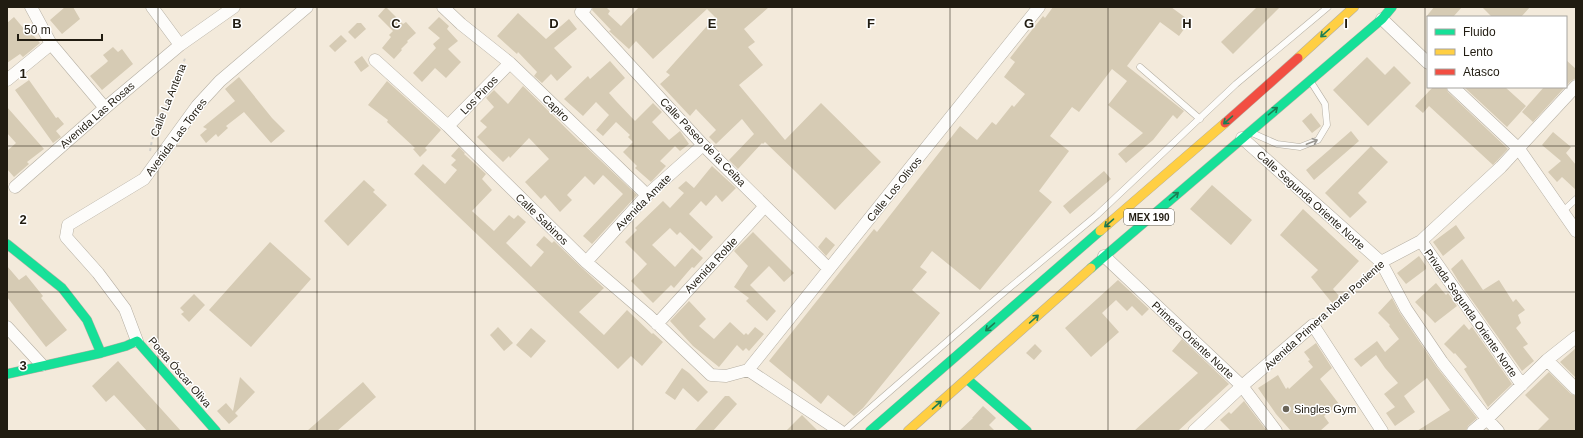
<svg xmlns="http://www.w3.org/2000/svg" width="1583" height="438" font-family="Arial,sans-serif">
<rect width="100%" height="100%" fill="#f3eadb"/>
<path fill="#d6cbb4" d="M65,7H73L80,19L62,34L50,20Z
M386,7L403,24L406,22L416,33L407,41L408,42L401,49L402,50L394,59L382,48L391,37L389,35L393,31L378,16Z
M593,7H606L610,11L608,14L621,26L639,7H769L744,29L755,42L748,47L763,65L739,85L785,140L821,103L881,162L835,210L765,142L763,144L762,143L738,169L729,160L754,134L742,119L716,144L709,137L716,130L696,109L690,116L660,84L670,75L666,72L715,17L707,9L653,59L636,41L629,49L609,31L611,30L592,10Z
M1053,7H1171L1190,21L1179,36L1160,22L1127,66L1184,111L1177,119L1173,115L1153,140L1126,163L1118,154L1143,133L1108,105L1127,81L1112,69L1079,112L1072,107L1050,136L1069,151L1039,191L1052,202L980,290L932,251L920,267L927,272L912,290L940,313L863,408L854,416L828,395L821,404L769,361L874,229L877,232L960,126L977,140L992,122L996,125L1012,105L1014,107L1025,94L1004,77L1015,62L1010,58L1043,16L1045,18Z
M1257,7H1280L1233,54L1221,42Z
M1434,7H1462L1453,17H1426Z
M1482,7H1530L1521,17H1492Z
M518,13L546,39L569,19L577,29L554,48L572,67L557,81L551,74L542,83L534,76L537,72L518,52L517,54L497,36Z
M14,17L30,36L32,34L40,43L23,57L20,54L7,63V23Z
M439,17L449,26L447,29L458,41L448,49L461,62L446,78L435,68L422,82L413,73L436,48L433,44L440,38L428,28Z
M357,23H361L366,29L355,39L348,32Z
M341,35L347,41L335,52L329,46Z
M113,47L118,52L122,49L133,64L102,90L90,76L106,63L108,61L103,55Z
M362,56L369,66L361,72L354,62Z
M1367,57L1385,75L1394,66L1411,83L1368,126L1333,90Z
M1566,60L1576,69V78L1571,81L1566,86Z
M610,61L625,78L609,93L616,101L635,121L653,103L662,112L652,122L669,140L680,131L689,144L680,151L675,146L660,161L666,166L651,182L635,168L637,166L623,152L633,142L628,137L630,135L616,122L603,136L596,130L609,115L596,102L583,116L564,99L588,76L590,79Z
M239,77L272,118L285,131L271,143L244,112L226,126L228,128L218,137L216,134L206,143L200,135L207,129L203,127L235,101L225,89Z
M29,80L56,118L58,117L64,124L56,131L61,137L53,143L15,90Z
M387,81L441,130L425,148L427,150L420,157L413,149L415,148L387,122L388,120L368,105Z
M523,86L580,142H581L637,195L592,244L583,236L623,194L603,175L594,185L585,176L567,195L572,200L560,212L545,195L541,199L525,182L549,159L529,138L510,158L509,156L503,162L477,137L487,127L480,121L494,107L486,98L494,90L508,104Z
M1433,87H1446L1448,92L1508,149L1493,165L1429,106L1423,113L1415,106Z
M1464,87H1505L1526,106L1507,127Z
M1544,87H1565L1533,122L1522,112Z
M7,107L44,149L27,162L29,164L14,177L7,169V151L16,143L7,133Z
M1311,113L1321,126L1312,133L1302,121Z
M1351,131L1359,141L1314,180L1306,170Z
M1553,132L1571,147L1566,153L1576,165V190L1562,177L1557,182L1548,172L1561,161L1542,145Z
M1371,146L1388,162L1358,193L1367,202L1350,218L1325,193Z
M459,147L465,153L464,154L486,174L482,179L492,190L472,211L494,231L509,215L514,219L518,215L526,222L506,243L531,267L544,252L536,245L544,236L552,243L554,241L581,267L604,288L579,312L604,335L627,310L652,334L653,333L663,342L642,366L631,356L618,369L414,174L423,164L445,184L457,170L451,165L456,160L451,156Z
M712,166L736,188L722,202L716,195L706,206L701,201L689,214L713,237L700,251L680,232L677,235L670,228L652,245L675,267L692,248L703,258L694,268L692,267L674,288L671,285L653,303L631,281L647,264L625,242L637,230L635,228L663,201L670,208L684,193L678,188L686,181L694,188Z
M1104,171L1111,179L1070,214L1063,206Z
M364,180L375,190L373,192L387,205L348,246L324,221Z
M1212,185L1252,220L1231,245L1190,209Z
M1303,209L1359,261L1333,289L1341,298L1333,304L1311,277L1318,270L1280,235Z
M1456,225L1465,238L1443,256L1433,242Z
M753,232L794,273L784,282L769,266L750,285L776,311L767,321L746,301L749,298L734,287L748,266L734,251Z
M826,237L835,245L826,256L818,247Z
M270,242L311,279L251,347L209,310Z
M1419,256L1426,266V269L1406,284L1397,273Z
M1462,259L1483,290L1499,280L1513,302L1516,299L1525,310L1518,315L1521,323L1516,328L1528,344L1523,347L1534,361L1522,371L1459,282L1451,269Z
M7,266L19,280L26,275L43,296L41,298L67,330L46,347L7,297Z
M1118,280L1149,309L1142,316L1132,306L1127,311L1116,300L1102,313L1119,332L1091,357L1065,328Z
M1436,283L1446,295L1448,293L1457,306L1435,323L1415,302Z
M194,294L205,305L189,322L181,314L184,312L180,308Z
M1392,298L1400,313L1436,366L1477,418L1468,426L1466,431H1417L1450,410L1427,378L1404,396L1415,412L1395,426L1386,413L1395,407L1384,394L1398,383L1385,368L1376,355L1361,367L1354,359L1377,341L1385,352L1399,339L1389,326L1390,325L1378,313Z
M689,301L706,319L699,326L714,339L730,322L744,335L746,333L748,335L755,327L764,334L749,351L746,348L743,351L737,345L719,367L693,346L670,321Z
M1464,324L1469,330L1472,327L1512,384L1488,407L1464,369L1467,367L1455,353L1454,354L1444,344Z
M498,327L513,343L504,351L490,335Z
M531,328L546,341L531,358L516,345Z
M1182,339L1229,384L1178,431H1134L1198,373L1172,351Z
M1316,343L1332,368L1320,379L1339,404L1324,416L1329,423L1320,431H1291L1276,414L1258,388L1278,375L1286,389L1288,387L1289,389L1313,367L1308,361L1310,360L1304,352Z
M1035,344L1042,351L1034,360L1026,353Z
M1576,348V378L1560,362Z
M118,361L181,431H147L114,395L106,402L92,386Z
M682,368L689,373L708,392L698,402L683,388L675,400L665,393Z
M1549,372L1571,394L1576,396V431H1537L1549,419L1525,395Z
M240,377L255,392L235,413L238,416L229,424L217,411L226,403L233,411Z
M363,382L376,397L337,431H307Z
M725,396H729L737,404L713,431H694Z
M1244,401L1267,431H1231L1220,420L1229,412L1231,414Z
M983,406L996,418L989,425L995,431H959L973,418H972Z
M802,415L818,431H786Z"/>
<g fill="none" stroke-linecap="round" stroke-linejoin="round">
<g stroke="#b5afa3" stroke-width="7">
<path id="lane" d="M1140,67L1200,119
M1252,133L1277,144L1300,147L1318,140L1327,125L1325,104L1311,82
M1562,212L1576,199
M844,431L996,299L1097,215L1236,84L1328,7"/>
</g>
<g stroke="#b5afa3" stroke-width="13">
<path id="street" d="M31,7L51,44L105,108
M152,7L180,45
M443,7L461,24L510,63L647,195
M586,7L581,12L703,145L829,269
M1382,19L1428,63
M375,60L448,126L586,262L649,316L711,375L726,376L748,370L840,431
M7,80L51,44
M1453,87L1519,149L1576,231
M448,126L510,63
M1242,138L1381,262L1406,309L1442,362L1487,419L1498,431
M15,187L105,108L180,45L234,7
M1421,241L1522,385
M1104,256L1242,386L1276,431
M586,262L647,195L703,145
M1381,262L1421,241L1501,167L1576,86
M657,324L765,206
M7,327L42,365
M137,341L125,309L98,273L66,237L68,225L144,179L197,106L220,81L307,7
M1547,360L1576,389
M748,370L1039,7
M1194,431L1242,386L1313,325L1382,431
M1473,431L1487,419L1547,360L1576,337"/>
</g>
<g stroke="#b5afa3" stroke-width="10">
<path id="fast" d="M7,244L62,288L87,320L101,353
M1091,268L1382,19L1392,7
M7,374L101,353L126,346L137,341L216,431
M967,379L1027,431
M870,431L1100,231"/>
</g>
<g stroke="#b5afa3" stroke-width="10">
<path id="slow" d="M1298,58L1354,7
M1100,231L1225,123
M908,431L1091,268"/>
</g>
<g stroke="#b5afa3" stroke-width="10">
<path id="jam" d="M1225,123L1298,58"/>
</g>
<path stroke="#d4d2cd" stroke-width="2" stroke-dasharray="3 3" stroke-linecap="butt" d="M150,151L152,140L186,56
M1322,318L1372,270"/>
<use href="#lane" stroke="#fdfcfa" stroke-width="6"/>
<use href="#street" stroke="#fdfcfa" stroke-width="12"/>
<use href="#fast" stroke="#16e098" stroke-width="9"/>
<use href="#slow" stroke="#ffcf43" stroke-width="9"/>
<use href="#jam" stroke="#f24e42" stroke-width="9"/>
</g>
<defs><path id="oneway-shaft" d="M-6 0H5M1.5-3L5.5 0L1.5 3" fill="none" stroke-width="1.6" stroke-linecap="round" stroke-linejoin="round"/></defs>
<g stroke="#1c7e54">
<use href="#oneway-shaft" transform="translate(1325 33) rotate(138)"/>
<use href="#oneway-shaft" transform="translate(1273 111) rotate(-40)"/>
<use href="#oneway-shaft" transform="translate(1228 120) rotate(139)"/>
<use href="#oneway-shaft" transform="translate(1174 196) rotate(-40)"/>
<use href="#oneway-shaft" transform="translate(1109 223) rotate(139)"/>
<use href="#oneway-shaft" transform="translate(1034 319) rotate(-42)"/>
<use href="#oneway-shaft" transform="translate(990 327) rotate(139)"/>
<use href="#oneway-shaft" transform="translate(937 405) rotate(-41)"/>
</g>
<use stroke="#9a9791" href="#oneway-shaft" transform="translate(1312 142) rotate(-21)"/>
<path fill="none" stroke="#211c11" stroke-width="1" stroke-opacity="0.55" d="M158,7V431M317,7V431M475,7V431M633,7V431M792,7V431M950,7V431M1108,7V431M1266,7V431M1425,7V431M7,146H1576M7,292H1576"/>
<circle fill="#6a6458" stroke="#fff" stroke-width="1.5" cx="1286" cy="409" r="4"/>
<g text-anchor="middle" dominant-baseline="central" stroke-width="3" stroke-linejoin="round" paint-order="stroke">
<rect fill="#fff" stroke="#646058" stroke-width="1" x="1124" y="209" width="50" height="16" rx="3"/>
<g font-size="10" font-weight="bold" fill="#211c11">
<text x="1149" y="217">MEX 190</text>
</g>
<g font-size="11" fill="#211c11" stroke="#fff">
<text transform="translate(479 95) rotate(-46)">Los Pinos</text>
<text transform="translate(168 100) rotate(-68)">Calle La Antena</text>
<text transform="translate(556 108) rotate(44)">Capiro</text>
<text transform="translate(97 115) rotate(-41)">Avenida Las Rosas</text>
<text transform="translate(176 137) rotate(-53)">Avenida Las Torres</text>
<text transform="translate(703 142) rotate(46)">Calle Paseo de la Ceiba</text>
<text transform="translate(894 189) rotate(-51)">Calle Los Olivos</text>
<text transform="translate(1311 200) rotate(42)">Calle Segunda Oriente Norte</text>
<text transform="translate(643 202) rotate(-45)">Avenida Amate</text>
<text transform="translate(542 219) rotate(44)">Calle Sabinos</text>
<text transform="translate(711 265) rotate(-47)">Avenida Roble</text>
<text transform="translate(1471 313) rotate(55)">Privada Segunda Oriente Norte</text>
<text transform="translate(1324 315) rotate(-42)">Avenida Primera Norte Poniente</text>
<text transform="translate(1193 340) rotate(43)">Primera Oriente Norte</text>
<text transform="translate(180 372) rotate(49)">Poeta Óscar Oliva</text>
</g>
<g font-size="11" fill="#211c11" stroke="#fff" text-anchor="start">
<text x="1294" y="409">Singles Gym</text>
</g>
</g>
<g font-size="13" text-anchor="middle" font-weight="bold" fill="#211c11" stroke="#fff" stroke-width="3" stroke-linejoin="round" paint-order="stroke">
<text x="237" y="28">B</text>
<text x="396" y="28">C</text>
<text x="554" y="28">D</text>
<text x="712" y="28">E</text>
<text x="871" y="28">F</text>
<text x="1029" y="28">G</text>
<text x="1187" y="28">H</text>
<text x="1346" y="28">I</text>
<text x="23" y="78">1</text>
<text x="23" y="224">2</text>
<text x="23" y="370">3</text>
</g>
<rect width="1583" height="438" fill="none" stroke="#211c11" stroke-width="16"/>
<rect x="1427" y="16" width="140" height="72" fill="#ffffff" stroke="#a6a4a0"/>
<rect x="1435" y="29" width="20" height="6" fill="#16e098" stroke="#a6a4a0"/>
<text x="1463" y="36" font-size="12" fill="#211c11">Fluido</text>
<rect x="1435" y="49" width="20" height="6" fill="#ffcf43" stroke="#a6a4a0"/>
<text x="1463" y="56" font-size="12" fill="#211c11">Lento</text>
<rect x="1435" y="69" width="20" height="6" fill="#f24e42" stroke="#a6a4a0"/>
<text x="1463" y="76" font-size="12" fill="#211c11">Atasco</text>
<path d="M18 34v6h84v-6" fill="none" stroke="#211c11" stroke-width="2"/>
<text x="24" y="34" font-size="12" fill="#211c11" stroke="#ffffff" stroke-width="3" paint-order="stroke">50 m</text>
</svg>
